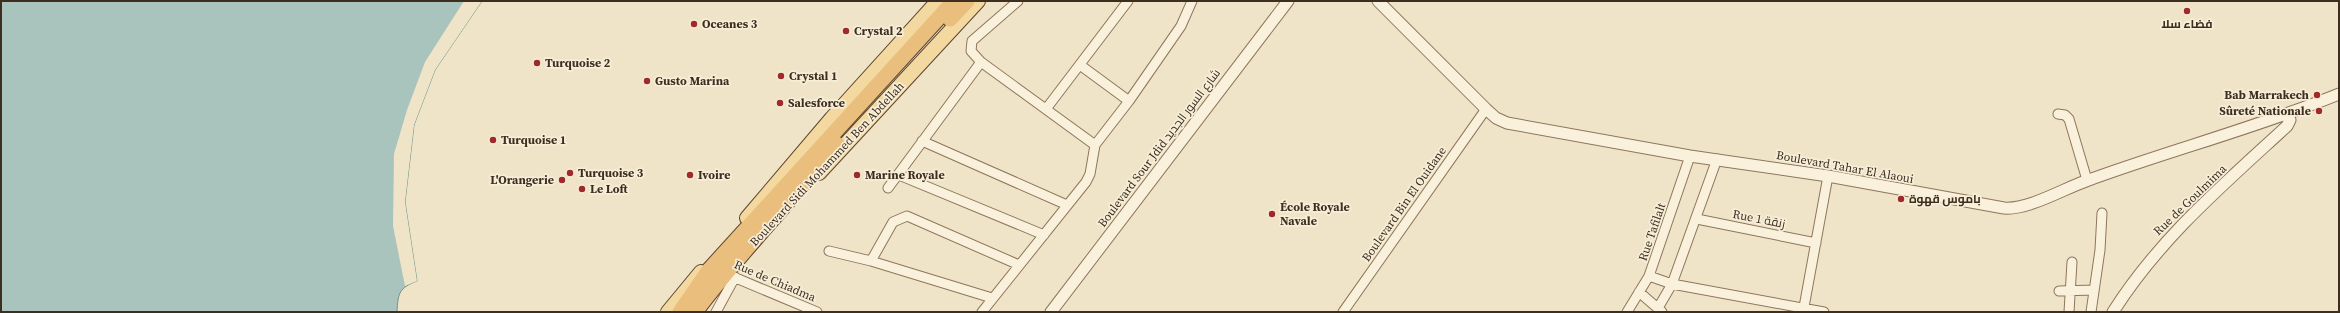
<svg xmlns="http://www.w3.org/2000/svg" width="2340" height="313" font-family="'Source Serif 4',Cairo,serif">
<rect width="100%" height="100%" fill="#f0e4c8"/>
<path fill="#a9c4bc" stroke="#6f938a" d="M1,1H482L435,70L414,125L405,202L417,281C399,288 398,293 397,312H1Z"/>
<path fill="#f0e4c8" d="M464,1H482L435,70L414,125L405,202L417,281L405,286L393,226L394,154L407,110L425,62Z"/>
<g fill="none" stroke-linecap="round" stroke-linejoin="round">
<g stroke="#8d765c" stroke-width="11">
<path id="minor" d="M1018,1L972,41L971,51L981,62L1095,145
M1080,65L1129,101
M1046,109L1128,1
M2058,114L2065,115L2069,119L2087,180
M922,141L1067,205
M899,175L1044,235
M888,188L981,62
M1697,219L1816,243
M829,251L871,261L992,298
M871,261L893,222L907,216L1019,265
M724,273L817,312
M1649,276L1672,284L1824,312
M2059,291L2094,290
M1639,292L1662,312
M1804,307L1828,176
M1658,308L1672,284L1717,159
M716,312L735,277
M982,312L1086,182L1090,174L1095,145L1129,101L1181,26L1192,1
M1343,312L1486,109
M1627,312L1649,276L1690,156
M2069,312L2072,262
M2091,312L2100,250L2102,213"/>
</g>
<g stroke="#8d765c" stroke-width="13">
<path id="tertiary" d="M1378,1L1486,109L1496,118L1507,123L1690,156L1828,176L2004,208C2028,210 2063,189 2086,181C2170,150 2256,128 2339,94
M1051,312L1288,1
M2113,312C2159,239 2224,184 2287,126L2290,120L2287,114"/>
</g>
<g stroke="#5b4430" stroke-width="16">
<path id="primary" d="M819,173L978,1
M747,218L832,118L938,1
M668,312L701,272"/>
</g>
<g stroke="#5b4430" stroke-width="17">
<path id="trunk" d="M950,19L967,1
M680,312L709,270L954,1
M695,312C739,253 791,201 837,144"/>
</g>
<use href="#minor" stroke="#faf1dc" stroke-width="9"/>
<use href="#tertiary" stroke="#faf1dc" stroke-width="11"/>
<use href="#primary" stroke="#f3d9a0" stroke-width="14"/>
<use href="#trunk" stroke="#eabe7c" stroke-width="15"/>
</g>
<g fill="#9e2a2b" stroke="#f7eed8" stroke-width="1.5">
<circle cx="2187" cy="11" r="4"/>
<circle cx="694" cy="24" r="4"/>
<circle cx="846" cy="31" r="4"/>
<circle cx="537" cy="63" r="4"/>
<circle cx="781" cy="76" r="4"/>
<circle cx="647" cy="81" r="4"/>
<circle cx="2317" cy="95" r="4"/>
<circle cx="780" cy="103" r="4"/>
<circle cx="2319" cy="111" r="4"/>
<circle cx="493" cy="140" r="4"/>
<circle cx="570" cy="173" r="4"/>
<circle cx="690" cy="175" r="4"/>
<circle cx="857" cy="175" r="4"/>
<circle cx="562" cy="180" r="4"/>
<circle cx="582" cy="189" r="4"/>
<circle cx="1901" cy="199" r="4"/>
<circle cx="1272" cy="214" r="4"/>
</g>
<g text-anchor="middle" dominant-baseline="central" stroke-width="3.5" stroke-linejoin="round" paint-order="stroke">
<g font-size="12" font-weight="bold" fill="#3d2e20" stroke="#f7eed8" text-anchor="start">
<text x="702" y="24">Oceanes 3</text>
<text x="2187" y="24" text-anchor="middle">فضاء سلا</text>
<text x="854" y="31">Crystal 2</text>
<text x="545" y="63">Turquoise 2</text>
<text x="789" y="76">Crystal 1</text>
<text x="655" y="81">Gusto Marina</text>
<text x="2309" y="95" text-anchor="end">Bab Marrakech</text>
<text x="788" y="103">Salesforce</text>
<text x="2311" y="111" text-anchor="end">Sûreté Nationale</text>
<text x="501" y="140">Turquoise 1</text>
<text x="578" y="173">Turquoise 3</text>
<text x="698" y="175">Ivoire</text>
<text x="865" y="175">Marine Royale</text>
<text x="554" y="180" text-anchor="end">L'Orangerie</text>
<text x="590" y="189">Le Loft</text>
<text x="1909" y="199">باموس قهوة</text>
<text x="1280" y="207">École Royale<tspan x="1280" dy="14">Navale</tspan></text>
</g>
<g font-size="12" fill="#3d2e20" stroke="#f7eed8">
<text transform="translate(1159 148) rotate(-53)">Boulevard Sour Jdid شارع السور الجديد</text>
<text transform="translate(827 164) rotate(-47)">Boulevard Sidi Mohammed Ben Abdellah</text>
<text transform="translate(1845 167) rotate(10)">Boulevard Tahar El Alaoui</text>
<text transform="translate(2190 200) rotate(-44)">Rue de Goulmima</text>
<text transform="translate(1404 204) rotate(-55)">Boulevard Bin El Ouidane</text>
<text transform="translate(1759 219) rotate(11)">Rue 1 زنقة</text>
<text transform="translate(1652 232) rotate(-71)">Rue Tafilalt</text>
<text transform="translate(775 281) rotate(23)">Rue de Chiadma</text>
</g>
</g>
<rect width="2340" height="313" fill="none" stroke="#3d2e20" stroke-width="4"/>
</svg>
